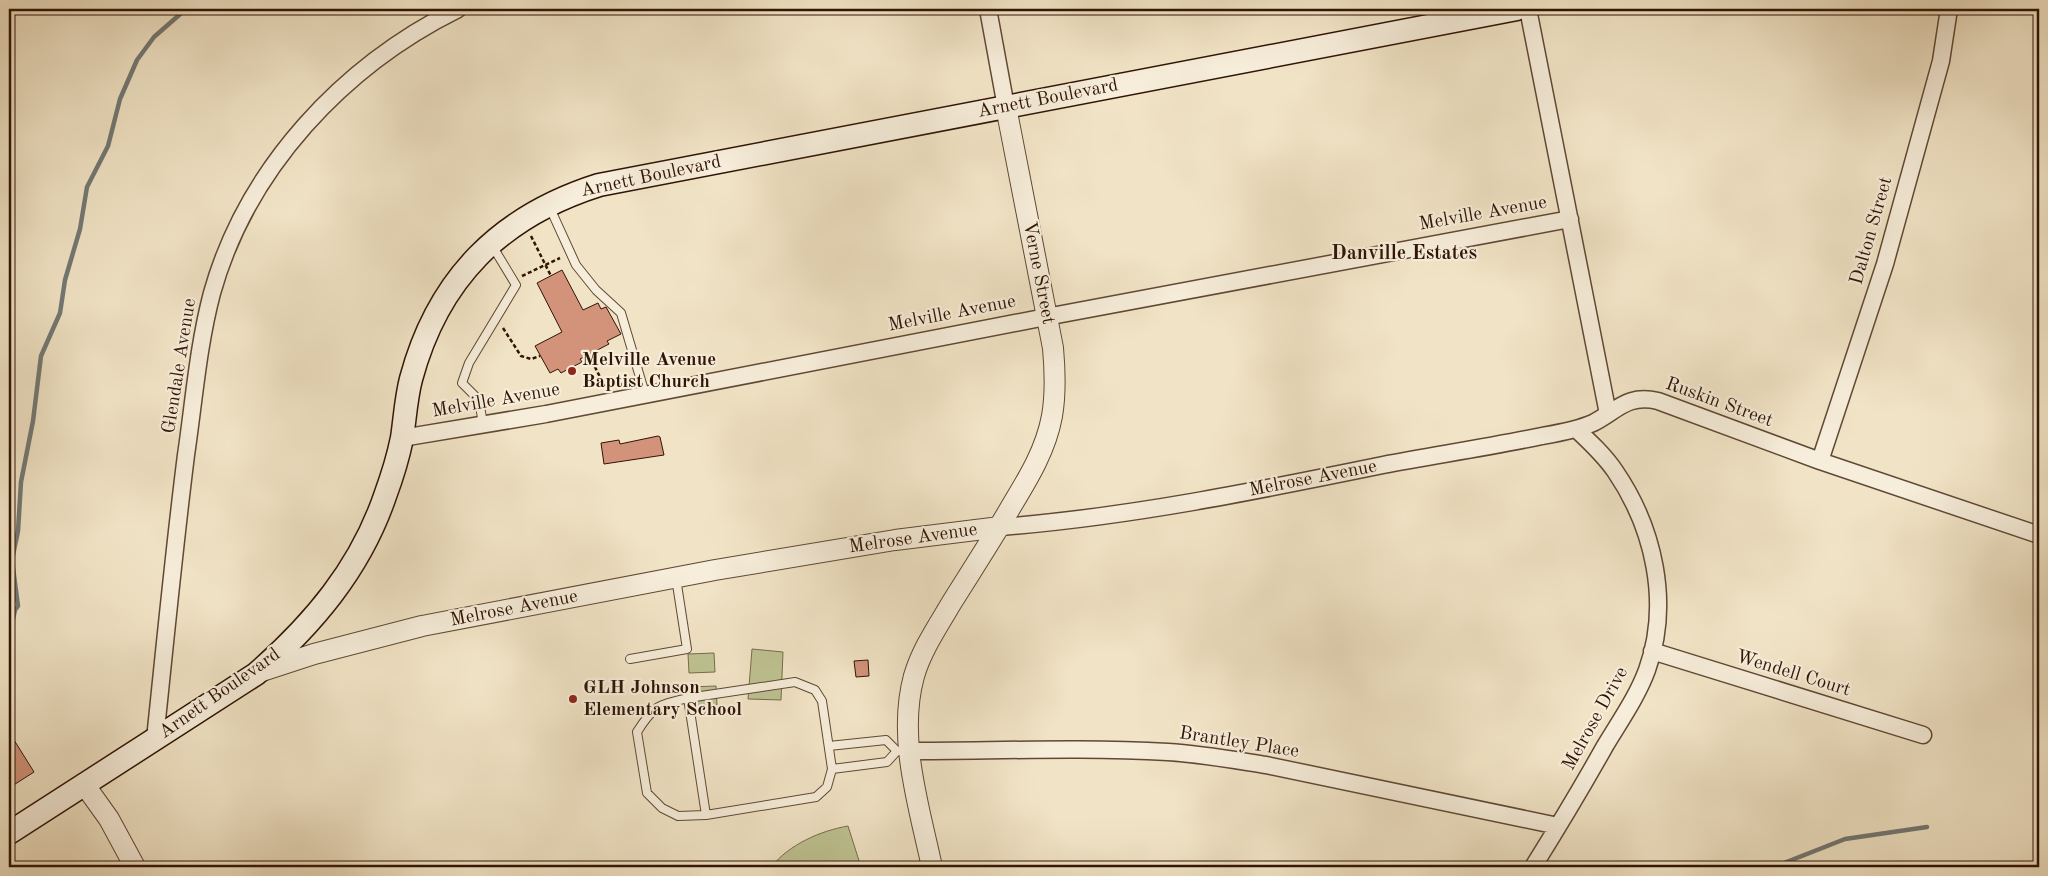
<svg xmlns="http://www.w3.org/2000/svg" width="2048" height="876" font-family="'Old Standard TT',serif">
<rect width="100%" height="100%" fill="#f1e4c6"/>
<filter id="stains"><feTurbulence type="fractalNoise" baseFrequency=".004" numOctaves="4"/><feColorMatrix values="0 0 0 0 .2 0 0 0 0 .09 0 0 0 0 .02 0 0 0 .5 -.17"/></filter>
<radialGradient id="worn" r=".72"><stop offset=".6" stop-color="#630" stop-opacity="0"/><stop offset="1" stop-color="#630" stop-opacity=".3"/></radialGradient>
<path fill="#bec392" stroke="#776c4b" d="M752,649L783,652L781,700L748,699Z
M714,653L715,672L689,673L688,654Z
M716,686L717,705L690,706L689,687Z
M848,826L861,867H771C790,844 820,831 848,826Z"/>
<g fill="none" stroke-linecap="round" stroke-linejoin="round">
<path stroke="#737975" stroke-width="4.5" d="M9,638L15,610L18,606L12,560L18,531L21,482L33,421L41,356L60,313L65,280L80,229L87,187L108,146L120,99L137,60L154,37L186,9
M1774,867L1845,839L1927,827"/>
</g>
<path fill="#d3937b" stroke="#301404" d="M562,270L583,310L598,303L601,309L606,307L621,334L607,341L609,344L580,359L582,362L561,373L558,369L550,373L535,346L562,332L537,283Z
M658,436L660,437L664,455L604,464L601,443L619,440L620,444Z
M868,660L869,676L856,677L854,661Z
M9,732L34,772L9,788Z"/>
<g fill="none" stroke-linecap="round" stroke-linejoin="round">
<g stroke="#604834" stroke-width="10">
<path id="service" d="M550,208L576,265L596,290L621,313L645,394
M483,424L479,400L462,383L469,363L516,285L493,247
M630,659L687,649L676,578
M795,682L815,690L822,701L832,769L827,787L816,797L706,815L688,698Z
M688,698C658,705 654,705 637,732L647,793L662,808L678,816L706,815
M829,746L886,740L897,751H907
M832,769L887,762L897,751"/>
</g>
<g stroke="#604834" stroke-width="19">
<path id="minor" d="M988,9L1006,107
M1528,9L1608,414
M402,438L546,414L1046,317L1570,219
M1820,461L1885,264L1941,61L1949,9
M1000,527C1129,517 1256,491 1383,465C1436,455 1489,447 1542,436C1559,433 1577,430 1593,423C1618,410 1627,394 1658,401L1820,461L2039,535
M1652,651L1923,735
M155,739C165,644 174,550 186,455C194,401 198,346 212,293C247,168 343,66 458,9
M909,751C995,751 1082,747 1168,752C1201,754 1234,760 1266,765L1558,826
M1533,867C1558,827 1582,787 1605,746C1620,721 1637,697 1647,670C1671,603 1654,528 1615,471C1604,455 1590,442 1576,429"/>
</g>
<g stroke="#604834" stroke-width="22">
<path id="tertiary" d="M259,672L314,654L422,626L715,570L895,540L1000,527
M84,784L109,819L135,867
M932,867C919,806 897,738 914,676C922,649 938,626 952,602C972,570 993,538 1012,505C1029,477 1046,449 1052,416C1056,393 1055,370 1053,348L1006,107"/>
</g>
<g stroke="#301404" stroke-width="25">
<path id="secondary" d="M9,833L256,674C313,624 360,569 385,496C392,477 398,458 402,438C405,418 406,398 411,379C438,278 501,216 599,185L1517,9"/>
</g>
<path stroke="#301404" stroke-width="2.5" stroke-dasharray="4 2.5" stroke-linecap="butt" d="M531,236L551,276
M522,276L560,258
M503,328L521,356L531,359L540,356
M589,355L605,387"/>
<use href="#service" stroke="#f6edda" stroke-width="8"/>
<use href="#minor" stroke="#f6edda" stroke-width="16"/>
<use href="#tertiary" stroke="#f6edda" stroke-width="20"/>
<use href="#secondary" stroke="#f6edda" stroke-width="22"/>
</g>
<g fill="#8f2418" stroke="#f6edda" stroke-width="2">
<circle cx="572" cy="371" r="5"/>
<circle cx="573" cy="699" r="5"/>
</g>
<g text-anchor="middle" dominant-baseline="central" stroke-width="4.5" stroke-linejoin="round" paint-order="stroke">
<g font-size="19" fill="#301404" stroke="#f6edda">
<text transform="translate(1048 99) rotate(-11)">Arnett Boulevard</text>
<text transform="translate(651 177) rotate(-12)">Arnett Boulevard</text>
<text transform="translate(1483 214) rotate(-10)">Melville Avenue</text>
<text transform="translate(1872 231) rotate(-74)">Dalton Street</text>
<text transform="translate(1038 273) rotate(79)">Verne Street</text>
<text transform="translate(952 314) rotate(-11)">Melville Avenue</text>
<text transform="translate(180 366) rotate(-81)">Glendale Avenue</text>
<text transform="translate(496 401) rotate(-10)">Melville Avenue</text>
<text transform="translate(1719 403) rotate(20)">Ruskin Street</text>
<text transform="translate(1313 479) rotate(-11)">Melrose Avenue</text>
<text transform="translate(913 539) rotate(-8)">Melrose Avenue</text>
<text transform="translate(514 609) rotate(-11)">Melrose Avenue</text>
<text transform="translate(1793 674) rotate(17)">Wendell Court</text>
<text transform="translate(220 694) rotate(-35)">Arnett Boulevard</text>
<text transform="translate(1596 719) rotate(-61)">Melrose Drive</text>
<text transform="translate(1239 743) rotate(9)">Brantley Place</text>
</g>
<g font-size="19" font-weight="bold" fill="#301404" stroke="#f6edda" text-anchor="start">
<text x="582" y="360">Melville Avenue<tspan x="582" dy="22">Baptist Church</tspan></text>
<text x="583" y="688">GLH Johnson<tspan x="583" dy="22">Elementary School</tspan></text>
</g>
<g font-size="20" font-weight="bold" fill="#301404" stroke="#f6edda">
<text x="1404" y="254">Danville Estates</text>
</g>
</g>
<rect width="2048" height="876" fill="none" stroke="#f1e4c6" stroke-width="30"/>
<rect x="10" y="10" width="2028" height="856" fill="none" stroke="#301404" stroke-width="2.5"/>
<rect x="15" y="15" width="2018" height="846" fill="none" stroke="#301404"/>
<rect width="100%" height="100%" filter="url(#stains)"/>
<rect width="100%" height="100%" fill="url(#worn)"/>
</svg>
